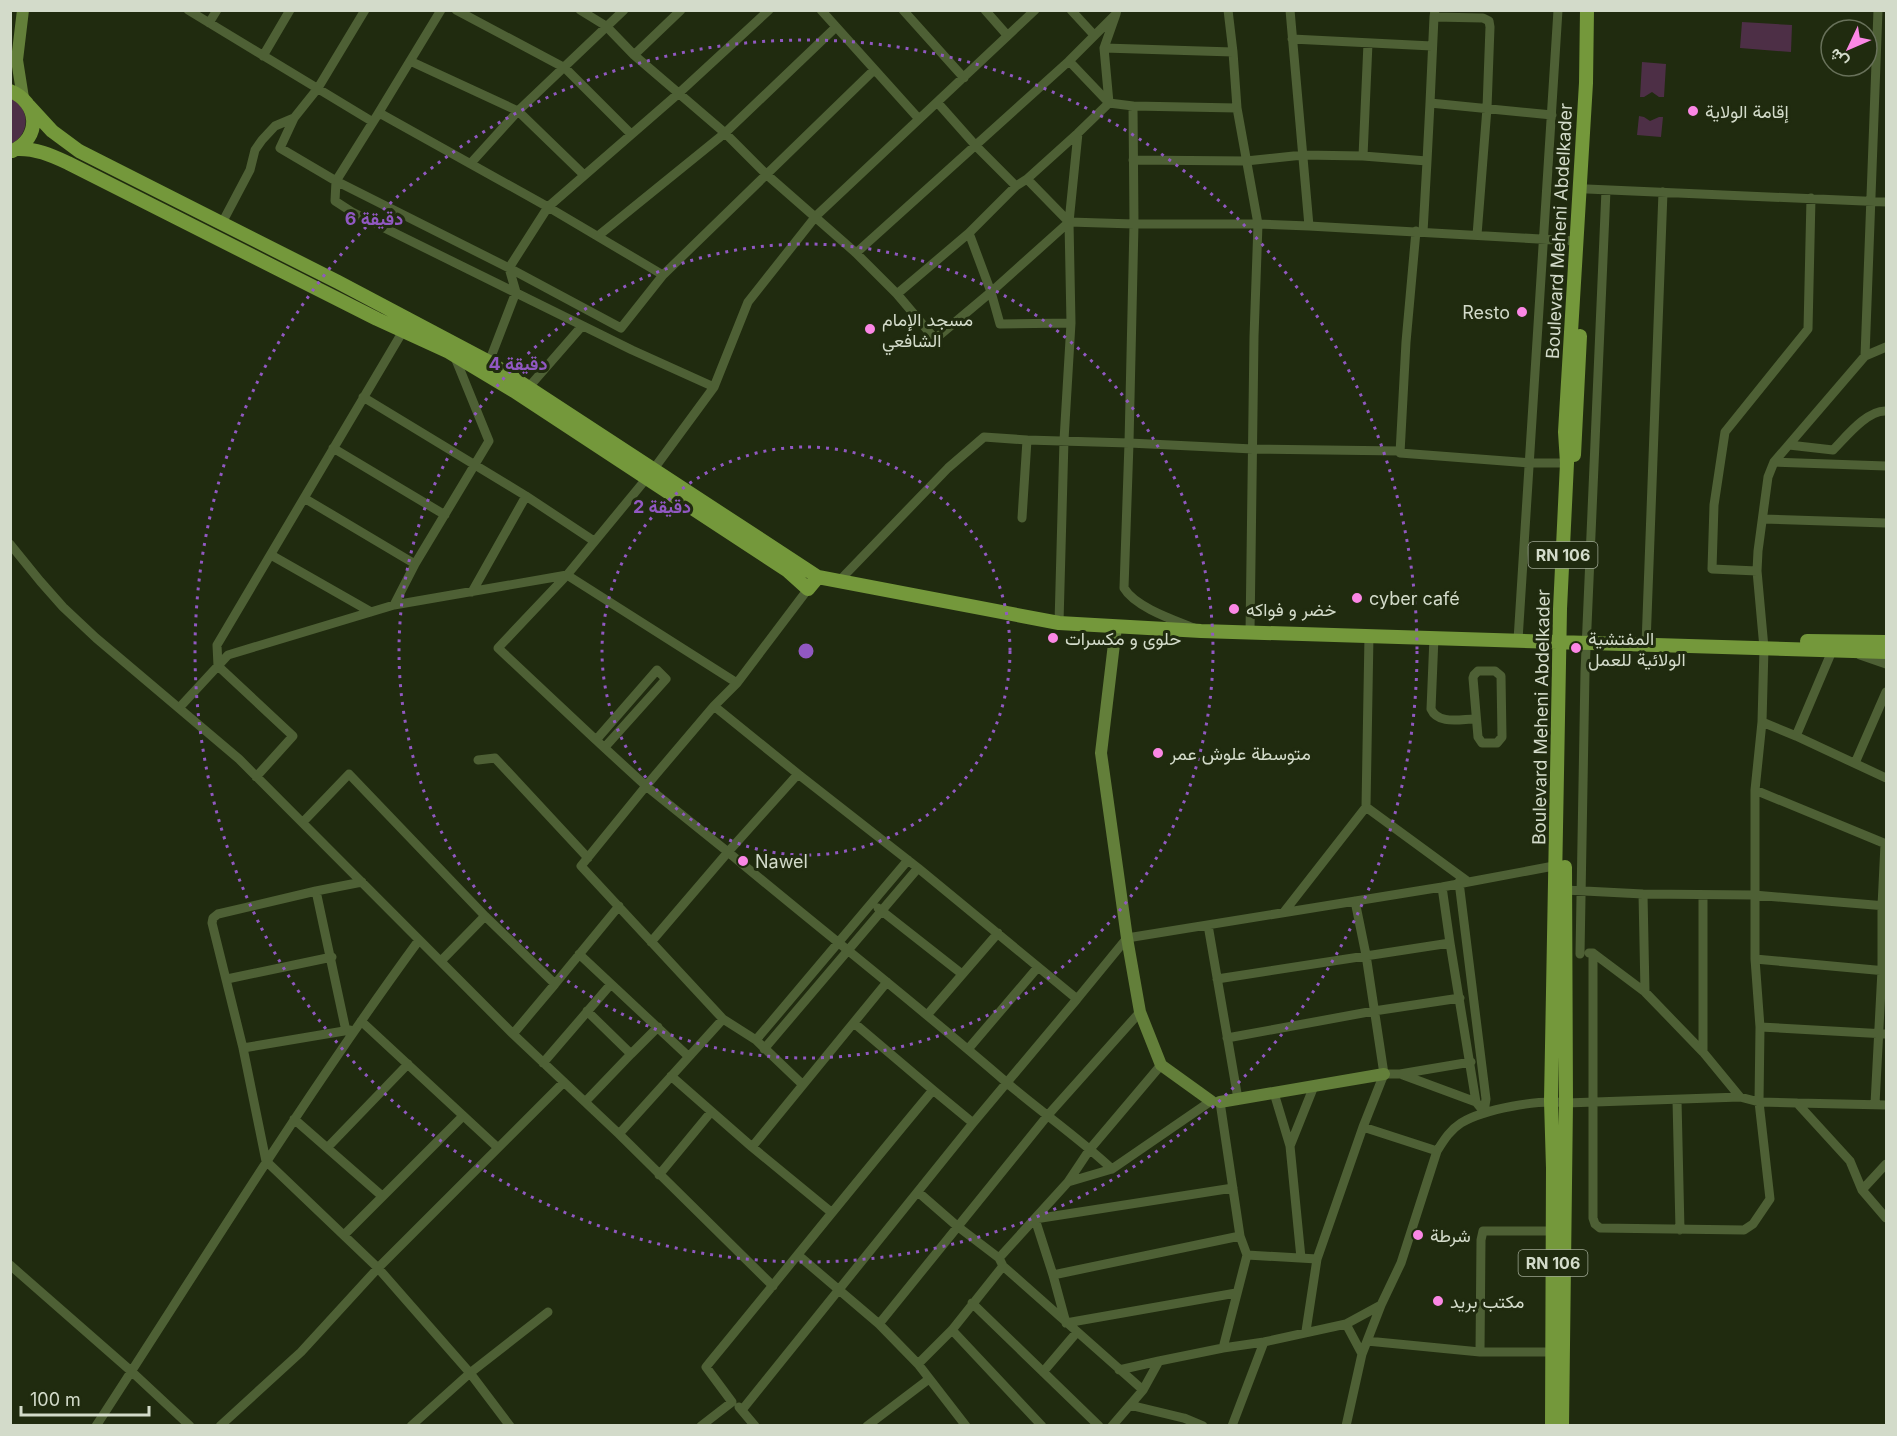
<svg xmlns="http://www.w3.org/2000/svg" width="1897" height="1436" font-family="Inter,Vazirmatn,sans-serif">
<rect width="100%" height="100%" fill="#202b0f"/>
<path fill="#4d2f46" d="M1742,22L1792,25L1791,52L1740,48Z
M1642,62L1666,64L1664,97H1659L1652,92L1644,97H1640Z
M11,98C30,108 31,134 11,144Z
M1639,116L1644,117L1650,121L1659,117H1663L1661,137L1637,135Z"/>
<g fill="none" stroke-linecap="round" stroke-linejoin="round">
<path stroke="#4e6035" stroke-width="9" d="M188,10L373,122L441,10
M365,10L318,88L294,118L280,148L336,181L509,268L621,328L663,275L874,70
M456,10L565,68L631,134
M580,10L606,26L634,55L725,133L766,174L856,253L897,294L935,339L991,292L1000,324L1071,323L1069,222L1027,179L1078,133
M821,10L919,119
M903,10L964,78
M985,10L1007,35
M1071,10L1094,35
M1228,10L1233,52
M1290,10L1309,226L1575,241
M1435,10L1434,17L1483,18L1489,21L1490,27L1487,108L1477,235
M1116,14L1069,61L1109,103L1104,48L1116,14L1117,10
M209,23L217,10
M1292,39L1432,46
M1104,48L1233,52L1237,108L1258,224H1134L1129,443L1253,449L1400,451
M634,55L681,10
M263,56L290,10
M410,61L518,111L583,174
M937,102L976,146L1016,186
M1109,103L1133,106L1134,224L1069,222L1078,133Z
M1430,103L1434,17
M1133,106L1237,108
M1363,156L1368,43
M1133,160L1246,161L1303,155L1363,156L1427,161L1430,103L1552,115
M471,163L518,111L624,10
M1027,179L1016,186L969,233L991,292L1069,222
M1587,189L1886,202
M222,223L250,170L255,150L262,140L275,126L294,118
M1416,231L1406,342L1400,453L1531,463H1567
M1423,232L1427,161
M598,236L725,133L836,27
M856,253L1069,61
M663,275L548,207L383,115L378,114L336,181L335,201L352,212L632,350L714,387
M897,294L969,233
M1865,356L1878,10
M489,362L516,292L509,268L548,207L679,93L769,10
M528,388L582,326
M363,397L526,496L594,541
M1789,445L1833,450C1846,437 1867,410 1886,411
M333,448L445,515
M1774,462L1886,466
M653,470L714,387L748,302L816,216L1035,10
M304,498L415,564
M1022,518L1027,440L1129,443L1124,588C1135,607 1174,620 1194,628
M1763,519L1886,523
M10,544L40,581L63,607L96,638L239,759L513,1034L619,1134L773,1286
M271,555L371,612
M1757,571L1712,569L1714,505L1725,432L1808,329L1811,198
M840,580L948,468L984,437L1027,440
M472,592L526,496
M394,605L415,564L489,441L454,355
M1059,623L1064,440L1071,323
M1250,633L1254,337L1258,224L1309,226
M1434,637L1431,709C1438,725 1461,719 1475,719
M1518,640L1558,10
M1646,644L1663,192
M1860,655L1886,664
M1478,671H1495L1501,676L1502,737L1497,743H1482L1478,737L1473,678L1474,675Z
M714,706L798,774L728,852L646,786L714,706L737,683L808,589
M179,708L228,655L394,605L567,575L737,683
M1762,722L1796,736L1886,778
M1796,736L1832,651
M596,740L498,648L567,575L646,479
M605,747L666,679L657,670L596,740L646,786L581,866L723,1019L756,1040L802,1084
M478,760L495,758L588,858
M1855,763L1886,692
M798,774L918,868L1077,999L1127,938L1442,887L1559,865
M256,777L293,736L218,666L217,645L403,331
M1755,790L1886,844
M1366,807L1369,635
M303,822L349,774L485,916L555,984L619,906
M362,882L316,891L218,914L213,918L212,923L243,1048L266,1161L378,1268L470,1373L510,1426
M1459,882L1486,1099L1484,1112
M1442,887L1450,943L1476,1102L1484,1112
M1565,890L1643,894L1754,895L1886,906
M316,891L346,1031
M1643,894L1645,992
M1703,895V1052
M878,908L962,974
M1284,912L1366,807L1467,881
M1208,925L1238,1099
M651,942L728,852C820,929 915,1003 1006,1082C1041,1112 1079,1138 1112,1169L1211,1101L1220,1102L1240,1236L1247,1255L1223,1348
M1589,953H1593L1645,992L1703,1052L1740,1097
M1593,953V1218L1595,1224L1600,1228L1744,1230L1753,1224L1770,1199L1759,1102L1760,1027L1755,959V790L1762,722L1764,648L1757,571L1758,551L1768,477L1774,462L1865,356L1886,347
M579,954L688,1056
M1580,954L1585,672L1606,190
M1755,959L1886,971
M441,961L485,916
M227,979L332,957
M1217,979L1450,943
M928,1014L998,933
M361,1021L497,1147
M1760,1027L1886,1034
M513,1034L555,984
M1227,1038L1374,1011L1460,998
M756,1040L908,860
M243,1048L350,1030
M969,1048L1038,967
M764,1049L918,868
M631,1054L658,1027
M543,1063L611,984
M1384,1074H1400L1471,1062
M1403,1075L1476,1102
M671,1076L752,1147L831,1212
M933,1090L973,1123
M1274,1093L1290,1146L1301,1258
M1677,1100L1680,1230
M585,1102L631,1054L587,1011
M1797,1103L1886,1105
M1875,1104L1882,970V906L1885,844
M294,1119L382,1196
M1363,1127L1437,1151
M619,1134L723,1019
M1290,1146L1314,1086
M752,1147L887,982
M327,1148L408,1064
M659,1175L711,1112
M1068,1182L1112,1169
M1233,1188L1035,1219L1053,1275L1066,1323L1236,1293
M1862,1190L1886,1164
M918,1192L957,1226L999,1258L1003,1266L1143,1390L1112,1426
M344,1235L463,1116
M798,1255L879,1324L918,1364L966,1426
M1247,1255L1317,1259L1306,1331
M999,1258L1068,1182L1090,1149L1161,1065
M1317,1259L1363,1127L1384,1074L1366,955L1355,901
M10,1265L131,1371L190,1426
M1053,1275L1240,1236
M972,1303L1099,1426
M879,1324L1048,1115L1140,1012
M952,1330L1042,1426
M1367,1341L1480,1352H1553
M1480,1352L1481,1240L1483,1231H1553
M1362,1354L1346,1324L1381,1305
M1159,1361L1223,1348L1264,1342L1346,1324
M918,1364L952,1330L1003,1266
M1119,1370L1159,1361L1143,1390
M1043,1372L1077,1332
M1130,1405L1184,1418L1203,1426
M739,1407L755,1426
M742,1410L973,1123L1077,999
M96,1426C202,1263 304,1097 419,940
M220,1426L301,1352L378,1268L564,1082
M411,1426L470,1373L548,1312
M701,1426L732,1402L706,1367C782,1275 856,1182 933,1090L854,1023
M867,1426L929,1379
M1232,1426L1264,1342
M1346,1426L1362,1354L1381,1305L1401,1263L1437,1151C1444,1140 1450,1130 1461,1123C1484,1109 1540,1099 1566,1103L1740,1097L1759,1102L1797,1103L1850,1161L1862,1190L1886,1218"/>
<path stroke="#637f3a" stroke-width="12" d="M23,10L17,60L23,98
M1116,627L1101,753L1127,938L1140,1012L1161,1065L1211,1101
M1220,1102L1384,1074"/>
<path stroke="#74983b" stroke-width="14" d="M10,91C39,102 42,138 12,151
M29,106L52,131L79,151L338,282L489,362L818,577L1059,623L1201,631L1886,652
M16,149C35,148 51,155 68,163L377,319L449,352L514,391L788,571L808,589L818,577
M1574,455L1580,336
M1807,641L1886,642
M1552,1426L1553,1168L1551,1101L1560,609L1567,463L1565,432L1586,83L1587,10
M1562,1426L1566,1103L1565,867"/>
</g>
<g fill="none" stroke="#9158c2" stroke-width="3" stroke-dasharray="3 6">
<circle cx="806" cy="651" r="204"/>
<circle cx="806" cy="651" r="407"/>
<circle cx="806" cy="651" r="611"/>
</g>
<g fill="#fb87e5" stroke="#202b0f" stroke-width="2">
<circle cx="1693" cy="111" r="6"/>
<circle cx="1522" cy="312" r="6"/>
<circle cx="870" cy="329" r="6"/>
<circle cx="1357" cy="598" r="6"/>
<circle cx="1234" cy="609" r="6"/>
<circle cx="1053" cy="638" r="6"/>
<circle cx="1576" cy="648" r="6"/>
<circle cx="1158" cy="753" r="6"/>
<circle cx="743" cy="861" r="6"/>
<circle cx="1418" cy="1235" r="6"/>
<circle cx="1438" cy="1301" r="6"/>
</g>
<g text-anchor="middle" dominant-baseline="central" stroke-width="6" stroke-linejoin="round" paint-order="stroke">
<g fill="#202b0f" stroke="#9da692" stroke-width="1.5">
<rect x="1528.5" y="542" width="69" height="26" rx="4.5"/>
<rect x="1518.5" y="1250" width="69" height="26" rx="4.5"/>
</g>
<g font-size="16" font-weight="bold" fill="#d3dbca">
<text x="1563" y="555">RN 106</text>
<text x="1553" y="1263">RN 106</text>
</g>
<g font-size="18" fill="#d3dbca" stroke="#202b0f" text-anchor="start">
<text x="1705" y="111">إقامة الولاية</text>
<text x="1510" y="312" text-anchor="end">Resto</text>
<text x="882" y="319">مسجد الإمام<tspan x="882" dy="21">الشافعي</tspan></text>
<text x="1369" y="598">cyber café</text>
<text x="1246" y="609">خضر و فواكه</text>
<text x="1065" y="638">حلوى و مكسرات</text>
<text x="1588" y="638">المفتشية<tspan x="1588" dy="21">الولائية للعمل</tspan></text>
<text x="1170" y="753">متوسطة علوش عمر</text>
<text x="755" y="861">Nawel</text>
<text x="1430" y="1235">شرطة</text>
<text x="1450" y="1301">مكتب بريد</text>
</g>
<g font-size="18" fill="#d3dbca" stroke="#202b0f">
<text transform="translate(1559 231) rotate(-87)">Boulevard Meheni Abdelkader</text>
<text transform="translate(1541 717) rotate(-89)">Boulevard Meheni Abdelkader</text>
</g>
</g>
<circle cx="806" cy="651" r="9" fill="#9158c2" stroke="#202b0f" stroke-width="3"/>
<g font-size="18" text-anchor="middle" font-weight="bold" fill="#9158c2" stroke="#202b0f" stroke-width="6" stroke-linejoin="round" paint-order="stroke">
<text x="374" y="225">6 دقيقة</text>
<text x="518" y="370">4 دقيقة</text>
<text x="662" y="513">2 دقيقة</text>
</g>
<rect width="1897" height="1436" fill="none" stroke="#d3dbca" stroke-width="24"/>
<g transform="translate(1849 48) rotate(226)"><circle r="28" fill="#202b0f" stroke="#68715a" stroke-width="1.5"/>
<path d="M0-4.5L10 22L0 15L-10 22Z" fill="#fb87e5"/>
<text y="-9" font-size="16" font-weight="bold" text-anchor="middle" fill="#d3dbca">ش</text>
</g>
<path d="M21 1406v9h128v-9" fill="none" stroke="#d3dbca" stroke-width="3"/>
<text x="30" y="1406" font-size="18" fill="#d3dbca" stroke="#202b0f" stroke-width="4.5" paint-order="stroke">100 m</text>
</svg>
